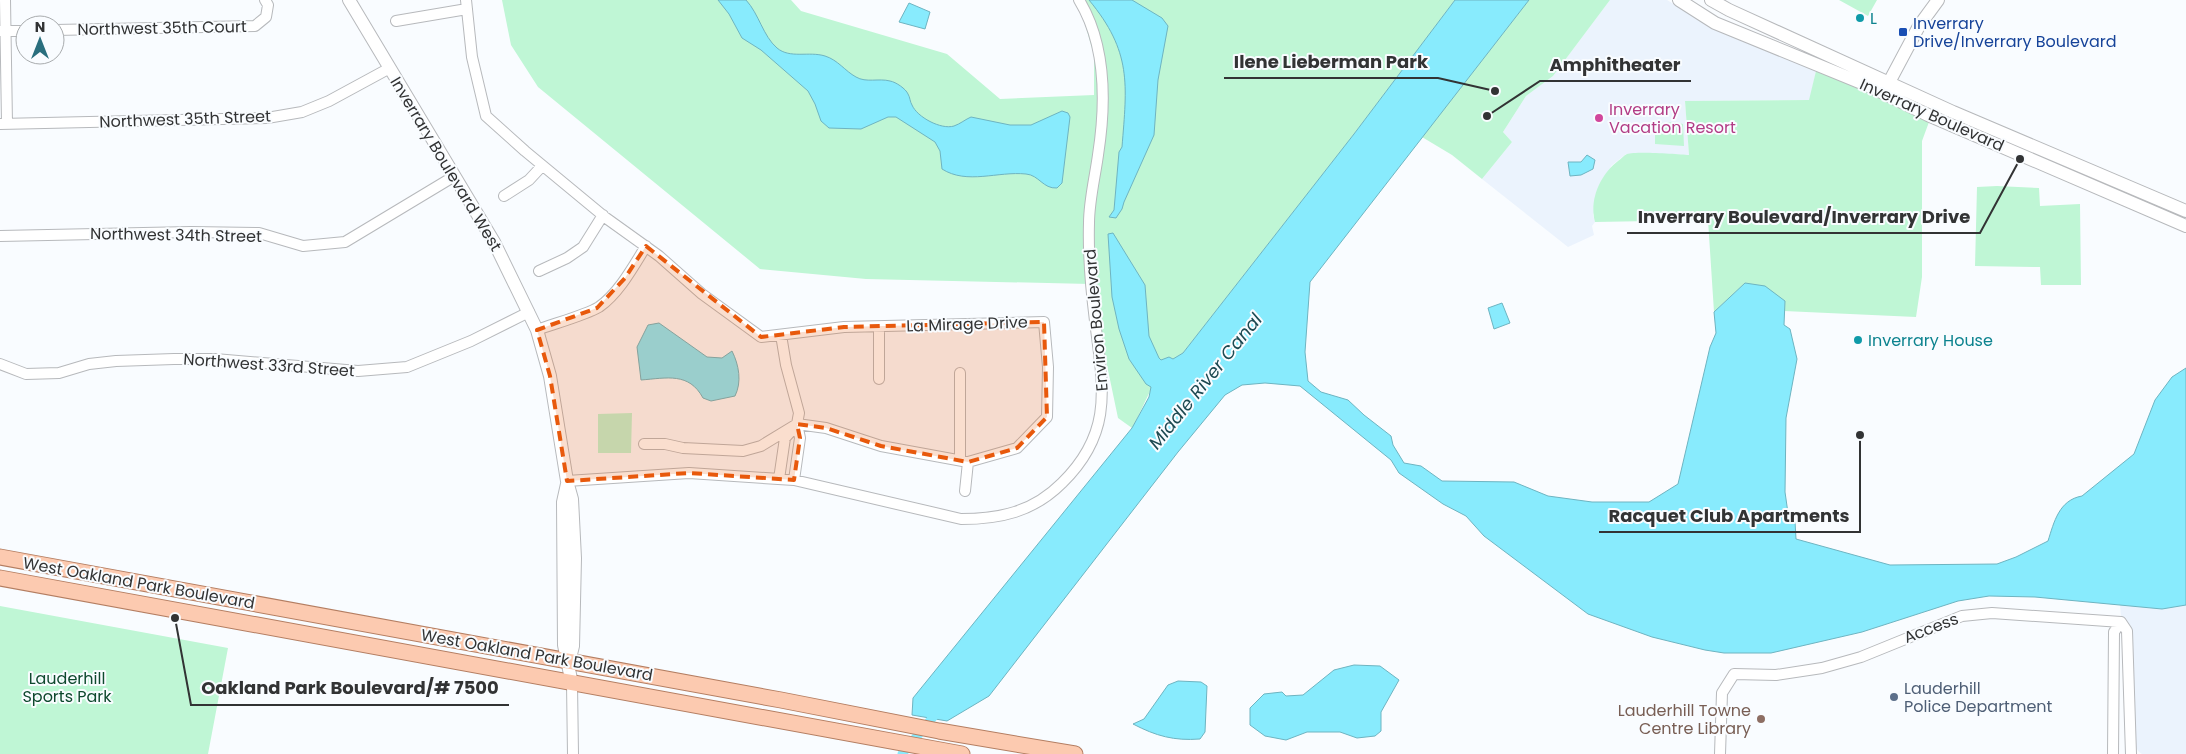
<svg xmlns="http://www.w3.org/2000/svg" width="2186" height="754" font-family="Poppins,sans-serif">
<rect width="100%" height="100%" fill="#f9fcff"/>
<path fill="#ebf3fd" d="M1610,0H1667L1711,27L1816,71L1810,100L1685,101L1689,155L1626,154L1611,166L1593,215L1595,222L1592,226L1594,235L1568,247L1482,179L1512,142L1503,132L1526,96L1553,76Z
M2120,605L2162,609L2186,605V754H2142L2139,752L2132,742Z"/>
<path fill="#bff6d5" d="M502,0H791L801,11L947,54L1000,99L1094,95V55L1078,0H1455L1354,134L1183,353C1155,369 1147,402 1132,428L1118,418L1090,284L866,279L760,269L538,87L511,45Z
M1529,0H1610L1553,76L1526,96L1503,132L1512,142L1482,179L1452,155L1422,137Z
M1839,0H1877L1868,16Z
M1816,71L1866,91L1929,122L1922,141V277L1916,317L1784,311L1785,301L1745,283L1714,312L1708,220L1595,222C1589,200 1600,175 1618,161C1621,159 1624,155 1627,154C1636,151 1677,154 1689,155L1685,101L1809,100Z
M1674,122L1683,124L1684,146L1655,144V134L1661,123Z
M1997,186L2039,188L2040,206L2080,204L2081,285H2041L2040,267L1975,266L1977,187Z
M632,413L631,453H598V414Z
M0,606L228,648L208,754H0Z"/>
<path fill="#88ebfd" stroke="#6eb4c1" d="M718,0H746C759,14 763,36 777,48C790,59 809,51 825,56C838,60 845,71 856,77C866,83 879,78 890,81C896,82 906,89 908,94C910,97 910,102 912,105C917,117 941,130 954,126C960,124 966,119 971,117L1010,125H1031L1062,111L1068,113L1070,117L1062,183L1057,188C1043,189 1039,175 1026,174C998,171 967,185 942,169L940,151L935,142L896,117H888L861,129L829,128L821,121L815,104L808,91L761,50L742,38L729,14Z
M1089,0H1132L1162,18L1168,26L1158,80L1154,135L1124,202L1122,209L1116,218L1109,217L1114,210L1119,152L1122,147C1127,84 1132,52 1089,0Z
M1455,0H1529L1310,282L1305,352L1308,381L1321,392L1348,400L1364,415L1391,436L1393,445L1404,463L1421,466L1442,481L1514,482L1548,496L1592,502H1649L1678,484L1710,347L1716,333L1714,312L1745,283L1765,286L1785,301L1784,325L1790,329L1797,359L1786,418L1785,492L1788,513L1795,521L1796,539L1890,565L1997,564L2016,557L2048,541C2054,522 2059,500 2082,496L2134,454L2155,400L2172,377L2186,368V605L2162,609L2035,597L1989,596L1958,601L1862,632L1771,653H1724L1705,650L1652,637L1588,614L1484,536L1466,516L1443,504L1399,473L1391,460L1300,386L1265,383L1242,385L1225,395L1178,452L989,696L947,721L912,715L913,698L1132,428L1149,397L1151,387L1146,384L1129,359L1119,329L1112,297L1108,234L1113,233L1145,285L1149,336L1159,358L1161,360L1169,357L1173,359L1183,353L1354,134Z
M909,3L930,12L925,29L899,22Z
M1587,155L1595,160L1593,169L1581,175L1570,176L1568,162H1581Z
M1502,303L1510,323L1494,329L1488,308Z
M659,323L707,357L722,358L732,351C739,365 742,382 735,396L711,401L703,398C689,372 667,378 641,380L637,347L648,325Z
M1354,665L1380,666L1399,680L1381,712V731L1375,736L1357,738L1340,732H1307L1286,740L1265,736L1250,725V708L1264,694L1282,692L1286,696L1303,695L1334,670Z
M1178,681L1201,682L1207,686L1205,732L1200,739C1174,741 1156,736 1133,724L1144,719L1168,685Z"/>
<g fill="none" stroke-linecap="round" stroke-linejoin="round">
<path stroke="#88ebfd" stroke-width="9" d="M902,754L939,710"/>
<g stroke="#b7b9bc" stroke-width="12">
<path id="minor" d="M5,0L7,123
M466,0L472,57L486,116L525,151L606,218L659,256L702,294L761,337L844,327L1044,322L1048,367L1047,417L1017,448L968,462L881,446L826,428L797,424L761,446L743,451L683,448L665,444H644
M396,21L467,9
M55,30L255,26L266,17L268,5L265,0
M0,31H25
M0,124L267,118L302,112L329,101L388,69
M504,196L529,180L542,166
M0,236L191,232L259,233L303,246L345,242L453,177
M539,271L567,258L583,247L603,215
M537,330C553,324 586,315 599,307C619,293 633,267 646,246
M781,335L786,365L799,413L797,424L800,438L794,480
M0,364L26,374L59,373L89,364L116,361L174,359H215L358,371L407,367L471,341L529,312
M879,379V327
M960,460V373
M779,479L785,438L794,428
M567,481L689,473L794,480L961,519C1000,519 1033,512 1062,483C1114,432 1103,387 1095,321C1091,289 1088,255 1089,223C1089,201 1095,177 1098,155C1106,104 1107,46 1079,0
M965,491L968,462
M2121,622L2127,631L2131,754
M572,684L573,754
M1720,754L1722,693L1734,674L1776,675L1822,668L1861,657L1962,616L1992,613L2121,622
M2113,754L2114,632L2121,622"/>
</g>
<g stroke="#b7b9bc" stroke-width="14">
<path id="tertiary" d="M349,0L494,242L537,330L550,376L567,481L572,499L575,558L573,646L569,662
M1679,0L1715,23L1869,86L1928,115L2186,226
M1711,0L1729,10L1953,112L2186,211
M1886,88L1919,26L1938,0
M567,484L563,502L564,645L572,684"/>
</g>
<g stroke="#b47e62" stroke-width="17">
<path id="primary" d="M0,557L781,700L939,731L1075,754
M0,578L962,754"/>
</g>
<use href="#minor" stroke="#fff" stroke-width="10"/>
<use href="#tertiary" stroke="#fff" stroke-width="12"/>
<use href="#primary" stroke="#fccab0" stroke-width="15"/>
</g>
<path fill="#e8590c" fill-opacity="0.2" stroke="#e8590c" stroke-width="4" stroke-dasharray="10 6" stroke-linejoin="round" d="M646,246L761,337L844,327L1044,322L1047,417L1017,448L968,462L881,446L826,428L797,424L800,438L794,480L689,473L567,481L550,376L537,330L597,308L625,278Z"/>
<g fill="#0f9aa8" stroke="#f9fcff" stroke-width="2">
<circle cx="1860" cy="18" r="5"/>
<circle cx="1858" cy="340" r="5"/>
</g>
<rect fill="#1a4fb4" stroke="#f9fcff" stroke-width="2" x="1898" y="27" width="10" height="10" rx="2.5"/>
<circle fill="#d1479c" stroke="#f9fcff" stroke-width="2" cx="1599" cy="118" r="5"/>
<circle fill="#5c6f8a" stroke="#f9fcff" stroke-width="2" cx="1894" cy="697" r="5"/>
<circle fill="#8d6e63" stroke="#f9fcff" stroke-width="2" cx="1761" cy="719" r="5"/>
<g text-anchor="middle" dominant-baseline="central" stroke-width="4" stroke-linejoin="round" paint-order="stroke">
<g font-size="16" fill="#0d838f" stroke="#f9fcff" text-anchor="start">
<text x="1870" y="18">L</text>
<text x="1868" y="340">Inverrary House</text>
</g>
<g font-size="16" fill="#164399" stroke="#f9fcff" text-anchor="start">
<text x="1913" y="23">Inverrary<tspan x="1913" dy="18">Drive/Inverrary Boulevard</tspan></text>
</g>
<g font-size="16" fill="#323334" stroke="#f9fcff">
<text transform="translate(162 28) rotate(-1)">Northwest 35th Court</text>
<text transform="translate(1932 115) rotate(24)">Inverrary Boulevard</text>
<text transform="translate(185 119) rotate(-2)">Northwest 35th Street</text>
<text transform="translate(446 164) rotate(59)">Inverrary Boulevard West</text>
<text transform="translate(176 235) rotate(1)">Northwest 34th Street</text>
<text transform="translate(1096 320) rotate(-95)">Environ Boulevard</text>
<text transform="translate(967 324) rotate(-2)">La Mirage Drive</text>
<text transform="translate(269 365) rotate(4)">Northwest 33rd Street</text>
<text transform="translate(139 583) rotate(10)">West Oakland Park Boulevard</text>
<text transform="translate(1931 628) rotate(-21)">Access</text>
<text transform="translate(537 655) rotate(10)">West Oakland Park Boulevard</text>
</g>
<g font-size="16" fill="#b23c85" stroke="#f9fcff" text-anchor="start">
<text x="1609" y="109">Inverrary<tspan x="1609" dy="18">Vacation Resort</tspan></text>
</g>
<g font-size="16" fill="#0e492e" stroke="#f9fcff">
<text x="67" y="678">Lauderhill<tspan x="67" dy="18">Sports Park</tspan></text>
</g>
<g font-size="16" fill="#4e5e75" stroke="#f9fcff" text-anchor="start">
<text x="1904" y="688">Lauderhill<tspan x="1904" dy="18">Police Department</tspan></text>
</g>
<g font-size="16" fill="#785e54" stroke="#f9fcff" text-anchor="end">
<text x="1751" y="710">Lauderhill Towne<tspan x="1751" dy="18">Centre Library</tspan></text>
</g>
<g font-size="18" font-style="italic" fill="#1d4a52" stroke="#f9fcff">
<text transform="translate(1205 381) rotate(-51)">Middle River Canal</text>
</g>
</g>
<path fill="none" stroke="#323334" stroke-width="2" d="M1495 91L1438 78H1224M1487 116L1540 81H1691M2020 159L1980 233H1627M1860 435L1860 532H1599M175 618L191 705H509"/>
<g fill="#323334" stroke="#f9fcff" stroke-width="2">
<circle cx="1495" cy="91" r="5"/>
<circle cx="1487" cy="116" r="5"/>
<circle cx="2020" cy="159" r="5"/>
<circle cx="1860" cy="435" r="5"/>
<circle cx="175" cy="618" r="5"/>
</g>
<g font-size="18" text-anchor="middle" font-weight="bold" fill="#323334" stroke="#f9fcff" stroke-width="4" stroke-linejoin="round" paint-order="stroke">
<text x="1331" y="68">Ilene Lieberman Park</text>
<text x="1615" y="71">Amphitheater</text>
<text x="1804" y="223">Inverrary Boulevard/Inverrary Drive</text>
<text x="1729" y="522">Racquet Club Apartments</text>
<text x="350" y="694">Oakland Park Boulevard/# 7500</text>
</g>
<g transform="translate(40 40)"><circle r="24" fill="#f9fcff" stroke="#a9acae"/>
<path d="M0-4L9 19L0 12L-9 19Z" fill="#2a6f7e"/>
<text y="-8" font-size="14" font-weight="bold" text-anchor="middle" fill="#323334">N</text>
</g>
</svg>
